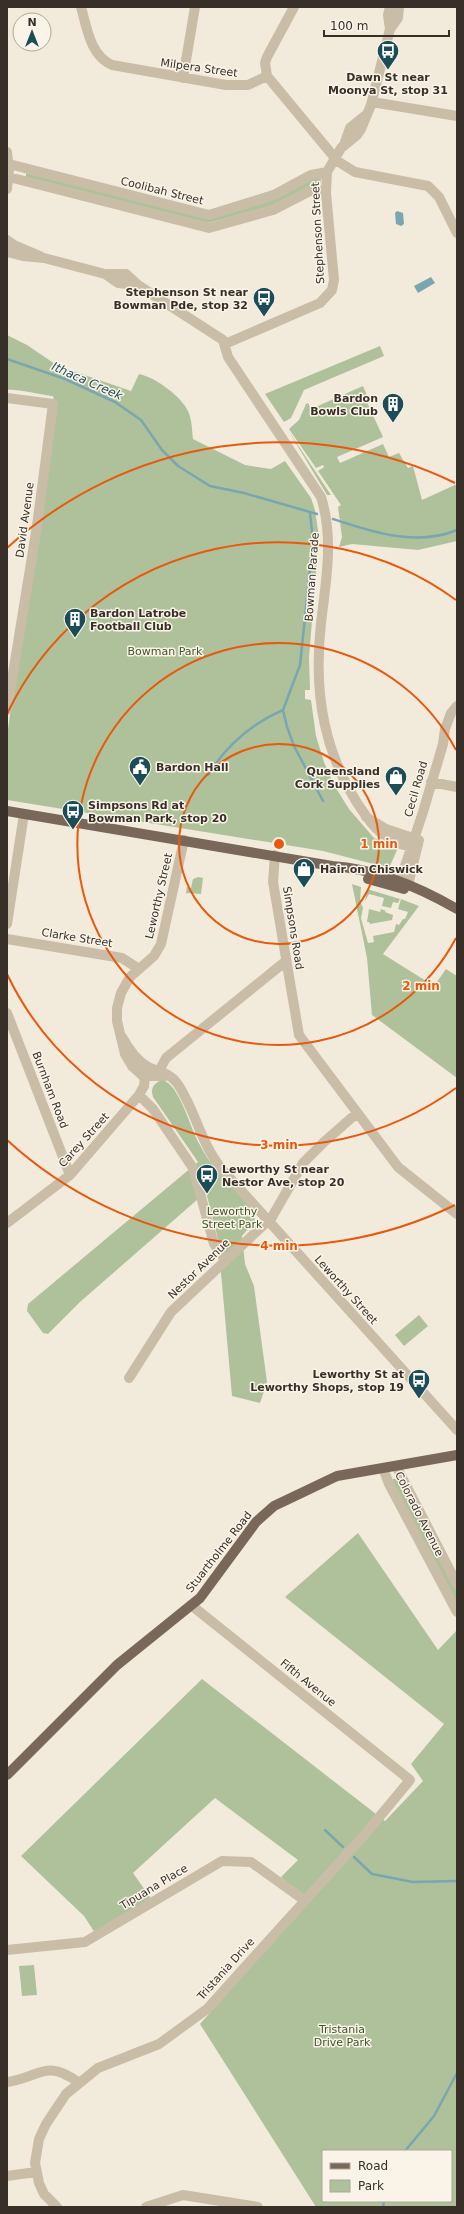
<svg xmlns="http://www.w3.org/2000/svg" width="464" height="2214" font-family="'DejaVu Sans',sans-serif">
<rect width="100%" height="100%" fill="#f2ebdc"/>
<path fill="#afc19b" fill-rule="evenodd" d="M26,173L194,215L311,178H321L320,186L318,187L267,207L208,223L26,177Z
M7,335L27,345L58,366L131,391L139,374C155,377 182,397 188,411C192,419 192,431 193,439L245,465L271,469L285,461L311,498L315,510L319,537L309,657L310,690H305V699L311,700L316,736L324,762L334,785L349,809L374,838L398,848L389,868L323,851L7,800V736L55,404L53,396C43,395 13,388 7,390Z
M380,346L384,356L304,390L291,418L284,422L265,394Z
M363,386L368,398L366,400L383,437L337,457L340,463L383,444L389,457L399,453L408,468L413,466L422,500L457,484V541L418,550L352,544L339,547L342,537L338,507L341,505L318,471L324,467L323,465L316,468L289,429L299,420L306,404L308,403L311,409Z
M288,430L331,495H327Z
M198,877L203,878L201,894L188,893L186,894L187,887L191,888L193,879Z
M352,884L361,887L360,901L363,908L361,918L368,943L374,942L373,936L394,932L396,924L399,925L403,919H405L408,912L398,909L401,899L419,906L383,954L434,986L446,969L457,976V1078L372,1015L367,958Z
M367,889L400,899L398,903L393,902L391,908L382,906L384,898L369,894L365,901Z
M369,909L380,912L381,909L386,911L385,912L393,915L392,920L370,924L369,922H367Z
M162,1080C180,1084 190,1129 200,1145C204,1153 209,1161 215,1168C227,1184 253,1200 255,1221L242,1236L245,1264L254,1286L267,1382L260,1403L232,1396L218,1239L206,1192L80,1302L48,1334L43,1333L27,1311L28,1304L198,1162L153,1097C150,1088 154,1083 162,1080Z
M419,1315L428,1326L404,1346L395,1335Z
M397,1478L457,1585V1607L393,1482V1479Z
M358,1533L438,1650L457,1630V2207H316L200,2024L309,1901L281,1877L298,1860L215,1798L133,1873L152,1900L95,1933L84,1916L21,1856L202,1679L385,1821L423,1781L411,1764L444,1724L285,1597ZM323,2151H451V2201H323Z
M34,1965L37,1995L22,1996L19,1966Z"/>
<path fill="#7aa6b0" d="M397,211L403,213L404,224L401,226L396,224L395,213Z
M431,277L435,283L418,293L414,286Z"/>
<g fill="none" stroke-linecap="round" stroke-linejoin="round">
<path stroke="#7aa6b0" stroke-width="2.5" d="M7,359L65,379L115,402L141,420L162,450L178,466L210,486L244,493L317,514
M310,513L313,541L300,665L283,710L287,727L294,746L323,801
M333,519C372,532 416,547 457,530
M208,775C226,746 251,724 283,710
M325,1830L343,1847
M354,1857L372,1874L413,1882L457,1881
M405,2151L434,2116L457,2073
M383,2207L384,2201"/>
<path stroke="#cabda7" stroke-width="10" d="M81,7C87,28 90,55 112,65L226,85H248L267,76
M294,7L267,57L265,63L267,76L335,158
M390,29L388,15L390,7
M183,78L195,7
M372,102L457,116
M344,145L350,128L366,115
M7,152L9,170L7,189
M334,159L355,172L428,186L439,197L457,233
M9,164L209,215L274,195L311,175L327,172
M9,177L209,228L273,210L310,191H326
M7,240L14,245L40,256
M7,252L23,256L44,258L105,274L118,283L138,285
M105,274H126L138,285L223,340L228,357L321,497C334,538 326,581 321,623C313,694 324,758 366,816C377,832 396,849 418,845L413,838L386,829L366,817
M225,344L320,303L332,290L334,280L326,193L327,172L341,148L357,135L361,129L371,105L390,29L398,18L399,7
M7,398L53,404L37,526L7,710
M431,782L457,787
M275,855L273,882L299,1035L398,1167L457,1214
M400,881L423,812L443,744L445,729L451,713L457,706
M408,885L419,840
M7,924L24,814
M7,939L122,958L139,969
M7,1013L70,1175
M122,1037C128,1048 137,1061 148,1067C159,1072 170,1073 177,1083C195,1109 200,1141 220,1167L457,1430
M153,1073L159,1071L166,1058L286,961
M165,1076H143L132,1066L125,1054L117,1021V1008L121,993L130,977L154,956L161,944L184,840
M139,1095L153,1109L193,1168L214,1244L225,1260
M7,1223L70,1175L139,1095L144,1086L145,1076
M129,1378L171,1312L272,1217L303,1163L324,1142L357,1113
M396,1466L457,1584
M383,1468L389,1484L457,1612
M7,1950L85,1942L222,1861L251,1862L304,1900
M7,2082C39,2078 45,2058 78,2082
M7,2176L36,2172
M57,2207L44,2194L39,2183L35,2163L39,2139L46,2124L66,2094L98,2068L159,2044L207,2009L366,1833L410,1780L191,1605
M146,2207L183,2195L258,2207"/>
<path stroke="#796859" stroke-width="10" d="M7,811L332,866C377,869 419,887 457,909
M368,879L404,889
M7,1775L117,1665L200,1598L256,1522L274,1506L337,1476L457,1455"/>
</g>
<g fill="none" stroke="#e8590c" stroke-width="2">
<circle cx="279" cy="844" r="100"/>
<path d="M456 938A201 201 0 1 1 456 750"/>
<path d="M456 1088A301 301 0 0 1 7 974M7 714A301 301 0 0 1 456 600"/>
<path d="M455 1205A402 402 0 0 1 7 1140M7 548A402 402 0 0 1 455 483"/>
</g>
<defs>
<g id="bus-pin" transform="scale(1.15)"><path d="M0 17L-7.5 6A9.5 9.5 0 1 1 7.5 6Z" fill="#1d4c59" stroke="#faf4e8"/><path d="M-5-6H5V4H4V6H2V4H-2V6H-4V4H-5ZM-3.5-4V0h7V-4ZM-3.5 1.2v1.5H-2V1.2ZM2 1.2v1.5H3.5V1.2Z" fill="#fff"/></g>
<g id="building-pin" transform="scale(1.15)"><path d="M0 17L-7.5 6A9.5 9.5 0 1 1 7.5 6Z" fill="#1d4c59" stroke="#faf4e8"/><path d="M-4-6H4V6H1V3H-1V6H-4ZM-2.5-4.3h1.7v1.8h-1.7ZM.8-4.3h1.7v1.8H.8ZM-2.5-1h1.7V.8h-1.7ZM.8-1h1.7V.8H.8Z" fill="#fff"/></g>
<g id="civic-pin" transform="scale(1.15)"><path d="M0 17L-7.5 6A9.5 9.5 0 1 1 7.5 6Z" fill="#1d4c59" stroke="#faf4e8"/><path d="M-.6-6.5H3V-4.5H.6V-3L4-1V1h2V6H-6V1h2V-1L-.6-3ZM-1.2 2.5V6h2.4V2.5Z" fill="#fff"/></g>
<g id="shop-pin" transform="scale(1.15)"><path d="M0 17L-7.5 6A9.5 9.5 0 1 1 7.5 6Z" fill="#1d4c59" stroke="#faf4e8"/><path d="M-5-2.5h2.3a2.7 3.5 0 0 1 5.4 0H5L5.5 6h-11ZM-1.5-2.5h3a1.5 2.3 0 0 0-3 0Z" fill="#fff"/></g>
</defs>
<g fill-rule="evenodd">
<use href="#bus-pin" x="388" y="51"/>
<use href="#bus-pin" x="264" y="298"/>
<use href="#building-pin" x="393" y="404"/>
<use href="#building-pin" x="75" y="619"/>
<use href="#civic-pin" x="140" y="767"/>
<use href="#shop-pin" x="396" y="777"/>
<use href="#bus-pin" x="73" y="811"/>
<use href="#shop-pin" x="304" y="869"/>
<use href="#bus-pin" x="207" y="1175"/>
<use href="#bus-pin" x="419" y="1380"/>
</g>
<g text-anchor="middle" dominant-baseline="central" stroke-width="3" stroke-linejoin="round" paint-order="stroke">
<g font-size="11" fill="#372f28" stroke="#faf4e8">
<text transform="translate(199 68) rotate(8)">Milpera Street</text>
<text transform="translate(162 191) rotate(14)">Coolibah Street</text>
<text transform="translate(318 233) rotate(-93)">Stephenson Street</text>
<text transform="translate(25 520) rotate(-82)">David Avenue</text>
<text transform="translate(312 577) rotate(-86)">Bowman Parade</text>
<text transform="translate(416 789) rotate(-74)">Cecil Road</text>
<text transform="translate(159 896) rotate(-77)">Leworthy Street</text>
<text transform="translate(293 928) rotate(81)">Simpsons Road</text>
<text transform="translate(77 938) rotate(9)">Clarke Street</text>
<text transform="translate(50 1090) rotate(69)">Burnham Road</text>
<text transform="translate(84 1140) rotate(-48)">Carey Street</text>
<text transform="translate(199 1269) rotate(-44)">Nestor Avenue</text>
<text transform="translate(346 1290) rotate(48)">Leworthy Street</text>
<text transform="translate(419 1514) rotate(63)">Colorado Avenue</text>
<text transform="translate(219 1552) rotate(-52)">Stuartholme Road</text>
<text transform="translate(308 1683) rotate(39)">Fifth Avenue</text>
<text transform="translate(154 1887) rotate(-31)">Tipuana Place</text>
<text transform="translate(226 1969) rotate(-48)">Tristania Drive</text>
</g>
<g font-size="11" font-weight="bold" fill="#372f28" stroke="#faf4e8" text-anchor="start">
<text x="388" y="77" text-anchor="middle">Dawn St near<tspan x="388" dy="13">Moonya St, stop 31</tspan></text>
<text x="248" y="292" text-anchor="end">Stephenson St near<tspan x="248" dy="13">Bowman Pde, stop 32</tspan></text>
<text x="378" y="398" text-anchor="end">Bardon<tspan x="378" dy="13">Bowls Club</tspan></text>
<text x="90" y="613">Bardon Latrobe<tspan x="90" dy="13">Football Club</tspan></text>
<text x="156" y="767">Bardon Hall</text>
<text x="380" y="771" text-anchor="end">Queensland<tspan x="380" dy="13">Cork Supplies</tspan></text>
<text x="88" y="805">Simpsons Rd at<tspan x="88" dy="13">Bowman Park, stop 20</tspan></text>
<text x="320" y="869">Hair on Chiswick</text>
<text x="222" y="1169">Leworthy St near<tspan x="222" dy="13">Nestor Ave, stop 20</tspan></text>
<text x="404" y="1374" text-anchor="end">Leworthy St at<tspan x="404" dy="13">Leworthy Shops, stop 19</tspan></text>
</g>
<g font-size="11" fill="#40552b" stroke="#faf4e8">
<text x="165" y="651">Bowman Park</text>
<text x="232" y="1211">Leworthy<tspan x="232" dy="13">Street Park</tspan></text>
<text x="342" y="2029">Tristania<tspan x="342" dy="13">Drive Park</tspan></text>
</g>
<g font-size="12" font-style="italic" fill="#1d4c59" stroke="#faf4e8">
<text transform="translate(87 381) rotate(24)">Ithaca Creek</text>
</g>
</g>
<circle cx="279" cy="844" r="6" fill="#e8590c" stroke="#faf4e8" stroke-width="2"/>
<g font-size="12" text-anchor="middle" font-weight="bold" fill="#e8590c" stroke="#faf4e8" stroke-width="3" stroke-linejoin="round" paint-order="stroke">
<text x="379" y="848">1 min</text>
<text x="421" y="990">2 min</text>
<text x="279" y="1149">3 min</text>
<text x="279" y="1250">4 min</text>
</g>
<rect width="464" height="2214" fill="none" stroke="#372f28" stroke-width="16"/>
<rect x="322" y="2150" width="130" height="52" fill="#faf4e8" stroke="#aca59b"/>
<rect x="330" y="2163" width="20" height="6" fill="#796859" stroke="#aca59b"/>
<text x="358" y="2170" font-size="12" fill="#372f28">Road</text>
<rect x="330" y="2180" width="20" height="12" fill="#afc19b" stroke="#aca59b"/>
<text x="358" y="2190" font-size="12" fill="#372f28">Park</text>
<g transform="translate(32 32)"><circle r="19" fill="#faf4e8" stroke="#aca59b"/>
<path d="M0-3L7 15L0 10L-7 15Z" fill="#1d4c59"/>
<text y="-6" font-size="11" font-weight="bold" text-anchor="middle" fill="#372f28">N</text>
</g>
<path d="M324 30v6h125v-6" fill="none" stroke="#372f28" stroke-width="2"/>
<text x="330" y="30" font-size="12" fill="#372f28" stroke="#faf4e8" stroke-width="3" paint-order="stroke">100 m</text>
</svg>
